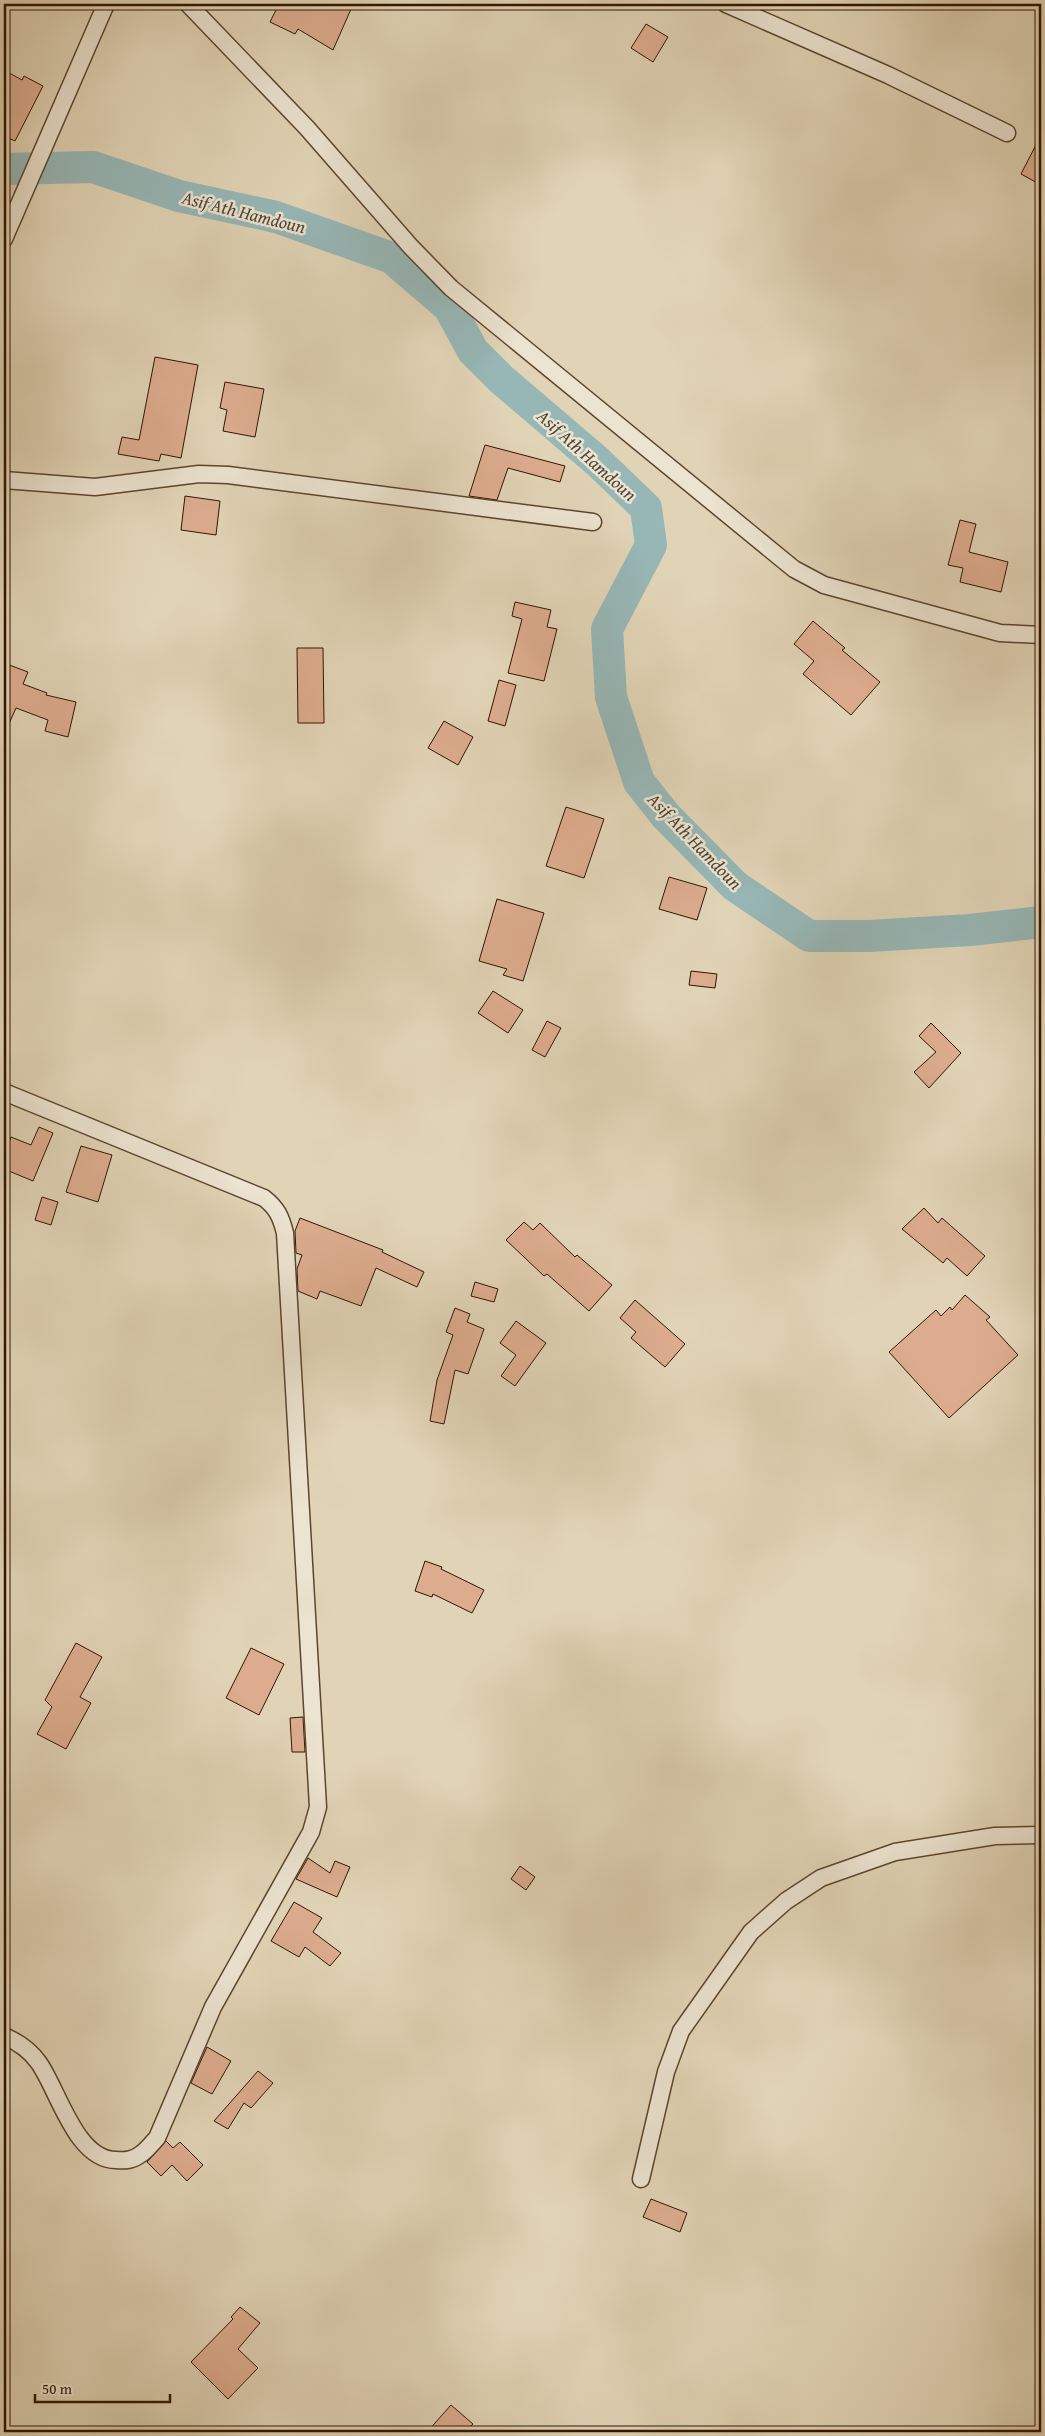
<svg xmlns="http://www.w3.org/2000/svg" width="1045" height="2436" font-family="'Gentium Book Plus',serif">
<rect width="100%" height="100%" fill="#e1d4b6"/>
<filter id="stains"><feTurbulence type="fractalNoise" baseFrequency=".004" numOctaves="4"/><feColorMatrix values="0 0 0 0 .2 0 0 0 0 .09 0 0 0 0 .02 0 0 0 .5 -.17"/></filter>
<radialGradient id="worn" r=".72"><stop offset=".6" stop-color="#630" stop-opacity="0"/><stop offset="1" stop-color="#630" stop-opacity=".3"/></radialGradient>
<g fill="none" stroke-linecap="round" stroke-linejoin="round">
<path stroke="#97b7b6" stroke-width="32" d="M4,169L93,167L179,196L276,217L392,258L449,307L473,351L501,379L597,461L646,508L651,545L607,629L611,697L639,782L666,816L735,886L809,936H869L970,930L1041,922"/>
</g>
<path fill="#ddac8f" stroke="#301500" d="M279,4H339L351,9L333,50L298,29L295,34L270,22Z
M646,24L668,37L653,62L631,48Z
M4,70L22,80L24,76L43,86L15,141L4,136Z
M1041,135V185L1021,174Z
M155,357L198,365L181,458L161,454L159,461L118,454L122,437L139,440Z
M225,382L264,389L255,437L223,431L227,410L220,408Z
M485,445L565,466L560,482L508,468L497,500L469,496Z
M185,496L220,501L216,535L181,530Z
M960,520L976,524L969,552L1008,562L1001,592L960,582L963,568L948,565Z
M515,602L551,610L547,627L557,629L544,681L508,673L522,619L512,616Z
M813,621L845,648L842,650L880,682L851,715L803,674L814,661L794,644Z
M297,648H323L324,723H298Z
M4,663L28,672L23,684L47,693L46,695L76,702L68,737L45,731L48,720L16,708L4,735Z
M499,680L516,685L505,726L488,721Z
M444,721L473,737L458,765L428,748Z
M566,807L604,819L584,878L546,866Z
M669,877L707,888L697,920L659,909Z
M497,899L544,913L523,981L503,975L507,969L479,961Z
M691,971L717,974L715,988L689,985Z
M493,991L523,1010L508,1033L478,1013Z
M547,1021L561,1028L545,1057L532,1050Z
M931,1023L961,1053L929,1088L914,1072L936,1052L919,1036Z
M39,1127L53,1133L33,1181L4,1169V1154L11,1137L31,1145Z
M81,1146L112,1155L98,1202L66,1192Z
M42,1197L58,1202L51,1225L35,1220Z
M924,1208L938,1223L942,1218L985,1256L967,1276L947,1258L943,1263L902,1229Z
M300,1218L383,1250L382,1252L424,1272L417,1287L376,1268L361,1306L320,1291L317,1299L298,1291L297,1269L302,1255L296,1253L295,1231Z
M524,1222L533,1230L540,1223L575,1257L577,1255L612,1285L589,1311L547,1274L544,1276L506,1240Z
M475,1282L498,1289L494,1302L471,1296Z
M965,1295L990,1317L986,1320L1018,1355L949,1418L889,1352L936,1310L941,1316L950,1307L952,1310Z
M635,1300L685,1344L665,1367L631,1338L636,1332L620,1318Z
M455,1308L470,1314L467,1322L484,1329L468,1374L455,1370L444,1424L430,1421L437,1380L453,1335L446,1332Z
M516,1321L546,1343L515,1386L501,1376L516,1355L500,1343Z
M425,1561L442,1567L441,1569L484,1590L472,1613L433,1594L432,1597L415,1591Z
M76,1643L102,1657L80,1697L91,1703L66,1749L37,1734L52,1707L45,1700Z
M251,1648L284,1664L259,1715L226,1698Z
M303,1717L305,1752H292L290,1718Z
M308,1858L330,1873L335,1861L350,1867L337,1897L296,1879Z
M520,1866L535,1877L526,1890L511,1879Z
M294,1902L322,1918L313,1932L341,1953L330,1966L305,1947L299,1957L271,1941Z
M207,2047L231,2061L212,2094L191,2083Z
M258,2071L273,2083L251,2108L244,2103L228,2129L214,2121Z
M166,2141L173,2148L180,2142L203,2165L187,2181L172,2165L161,2176L147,2162Z
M651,2199L687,2213L680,2232L643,2217Z
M240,2307L260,2323L238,2349L258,2368L228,2399L191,2362L233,2319L231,2317Z
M451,2405L473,2424L465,2432H427Z"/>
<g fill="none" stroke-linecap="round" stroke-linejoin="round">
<g stroke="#5c452e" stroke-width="19">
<path id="street" d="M188,4L307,128L411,247L451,288L794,569L824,585L1000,633L1041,635
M726,4L888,75L1007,133
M4,239L106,4
M4,480L95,487L199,474L228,475L593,522
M4,1092L264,1198C277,1208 281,1217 285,1233L318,1807L311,1832L213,2007L157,2138C152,2143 147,2150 141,2154C133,2160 126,2161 116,2160C76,2160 59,2092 39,2063C30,2050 18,2042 4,2036
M641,2179L666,2072L681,2031L751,1932L786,1901L821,1878L895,1852L995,1836L1041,1835"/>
</g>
<use href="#street" stroke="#ece3d0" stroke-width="16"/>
</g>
<g text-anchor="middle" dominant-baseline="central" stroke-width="5" stroke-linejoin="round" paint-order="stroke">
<g font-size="18" font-style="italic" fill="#4f4637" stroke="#ece3d0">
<text transform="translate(244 212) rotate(14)">Asif Ath Hamdoun</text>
<text transform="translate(587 455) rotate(42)">Asif Ath Hamdoun</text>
<text transform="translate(695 841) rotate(46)">Asif Ath Hamdoun</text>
</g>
</g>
<rect width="1045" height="2436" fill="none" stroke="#e1d4b6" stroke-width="20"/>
<rect x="5" y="5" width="1035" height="2426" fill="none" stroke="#301500" stroke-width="2.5"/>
<rect x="10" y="10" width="1025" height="2416" fill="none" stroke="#301500"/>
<path d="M35 2394v8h135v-8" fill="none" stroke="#301500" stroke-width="2.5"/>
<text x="42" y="2394" font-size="15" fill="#301500" stroke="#ece3d0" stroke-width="4" paint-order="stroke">50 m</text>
<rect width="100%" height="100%" filter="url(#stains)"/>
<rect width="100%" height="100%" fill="url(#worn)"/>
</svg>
